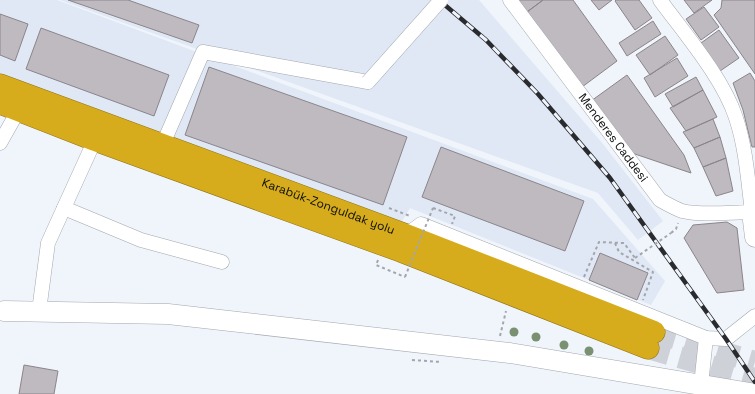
<svg xmlns="http://www.w3.org/2000/svg" width="755" height="394" font-family="'Space Grotesk',sans-serif">
<rect width="100%" height="100%" fill="#f0f4fb"/>
<path fill="#e0e8f5" d="M0,0H57L593,199L665,281L651,305L410,208L399,226L0,78Z
M60,0H479L603,144L663,221L638,240L598,193Z"/>
<path fill="#bebac0" stroke="#8a858b" d="M68,0H128L199,25L192,43Z
M517,0H543L527,12Z
M543,0H573L617,61L582,87L527,12Z
M591,0H612L599,10Z
M616,0H639L652,18L635,30L615,1Z
M684,0H712L694,13Z
M722,0H755V74L714,15L721,8Z
M704,7L719,27L701,40L686,19Z
M0,14L28,24L15,61L0,55Z
M653,21L661,34L627,56L619,43Z
M41,28L169,75L154,116L26,69Z
M719,30L739,58L720,71L701,43Z
M665,36L678,55L650,75L636,55Z
M677,58L688,76L655,97L644,78Z
M209,67L407,137L383,205L185,135Z
M750,73L755,81V147H752L743,110L733,83Z
M627,75L684,155L691,173L629,152L591,101Z
M696,77L703,90L673,107L665,94Z
M703,90L717,117L686,131L670,108Z
M713,119L720,137L694,148L683,132Z
M720,137L726,158L703,167L694,148Z
M441,147L584,201L565,251L422,197Z
M726,158L733,191L716,196L703,167Z
M727,222L737,228L744,290L717,293L684,238L693,225Z
M600,253L648,273L637,300L589,280Z
M24,365L58,371L54,394H19Z"/>
<g fill="none" stroke-linecap="round" stroke-linejoin="round">
<path stroke="#ced1d7" stroke-width="22" stroke-dasharray="22 11" stroke-linecap="butt" d="M654,332L755,362
M648,348L755,379"/>
<g stroke="#a3a7ad" stroke-width="15">
<g id="street">
<path id="s1" d="M510,0L660,200C667,204 674,208 682,211C703,216 731,212 752,212C748,181 746,148 736,118C723,78 685,34 660,0"/>
<path d="M0,143L22,104"/>
<path d="M159,153L203,52L368,82"/>
<path d="M64,208L141,240L222,262"/>
<path d="M406,235L421,224L706,338L726,339L755,316"/>
<path d="M39,311L48,243L98,133"/>
<path d="M701,385L706,338"/>
</g>
</g>
<g stroke="#a3a7ad" stroke-width="21">
<path id="secondary" d="M752,212L755,237
M4,311L168,314L510,353L755,394"/>
</g>
<g stroke="#8f7417" stroke-width="23">
<g id="highway">
<path id="s2" d="M0,85L406,235L654,332"/>
<path d="M0,103L95,140L401,251L648,348"/>
</g>
</g>
<path stroke="#a3a6ab" stroke-width="2" stroke-dasharray="3 3" stroke-linecap="butt" d="M389,208L410,216
M433,208L455,216L452,224
M671,233L676,229L678,223
M615,243L619,252L653,272L643,300
M378,260L376,265L405,277
M584,277L599,242L624,243L635,258
M500,336L506,311
M412,360L441,362"/>
<use href="#street" stroke="#fff" stroke-width="14"/>
<use href="#secondary" stroke="#fff" stroke-width="20"/>
<use href="#highway" stroke="#d7ac1c" stroke-width="22"/>
<g stroke="#292b2e" stroke-width="4.5">
<path id="rail" d="M439,0L486,40L538,94L610,178L726,339L755,382"/>
</g>
<use href="#rail" stroke="#f0f4fb" stroke-width="3" stroke-dasharray="9" stroke-linecap="butt"/>
<g stroke="#a3a7ad" stroke-width="15" stroke-linecap="butt">
<path id="street-bridge" d="M368,82L441,0"/>
</g>
<path stroke="#a3a6ab" stroke-width="2" stroke-dasharray="3 3" stroke-linecap="butt" d="M635,258L671,233
M405,277L433,208"/>
<use href="#street-bridge" stroke="#fff" stroke-width="14"/>
</g>
<g fill="#7a9171">
<circle cx="514" cy="332" r="4.5"/>
<circle cx="536" cy="337" r="4.5"/>
<circle cx="564" cy="345" r="4.5"/>
<circle cx="589" cy="351" r="4.5"/>
</g>
<g text-anchor="middle" dominant-baseline="central" stroke-width="3.5" stroke-linejoin="round" paint-order="stroke">
<g font-size="12" fill="#0a0c0e" stroke="#f0f4fb">
<text stroke="none"><textPath href="#s1" startOffset="172">Menderes Caddesi</textPath></text>
<text stroke="none"><textPath href="#s2" startOffset="350">Karabük-Zonguldak yolu</textPath></text>
</g>
</g>
</svg>
